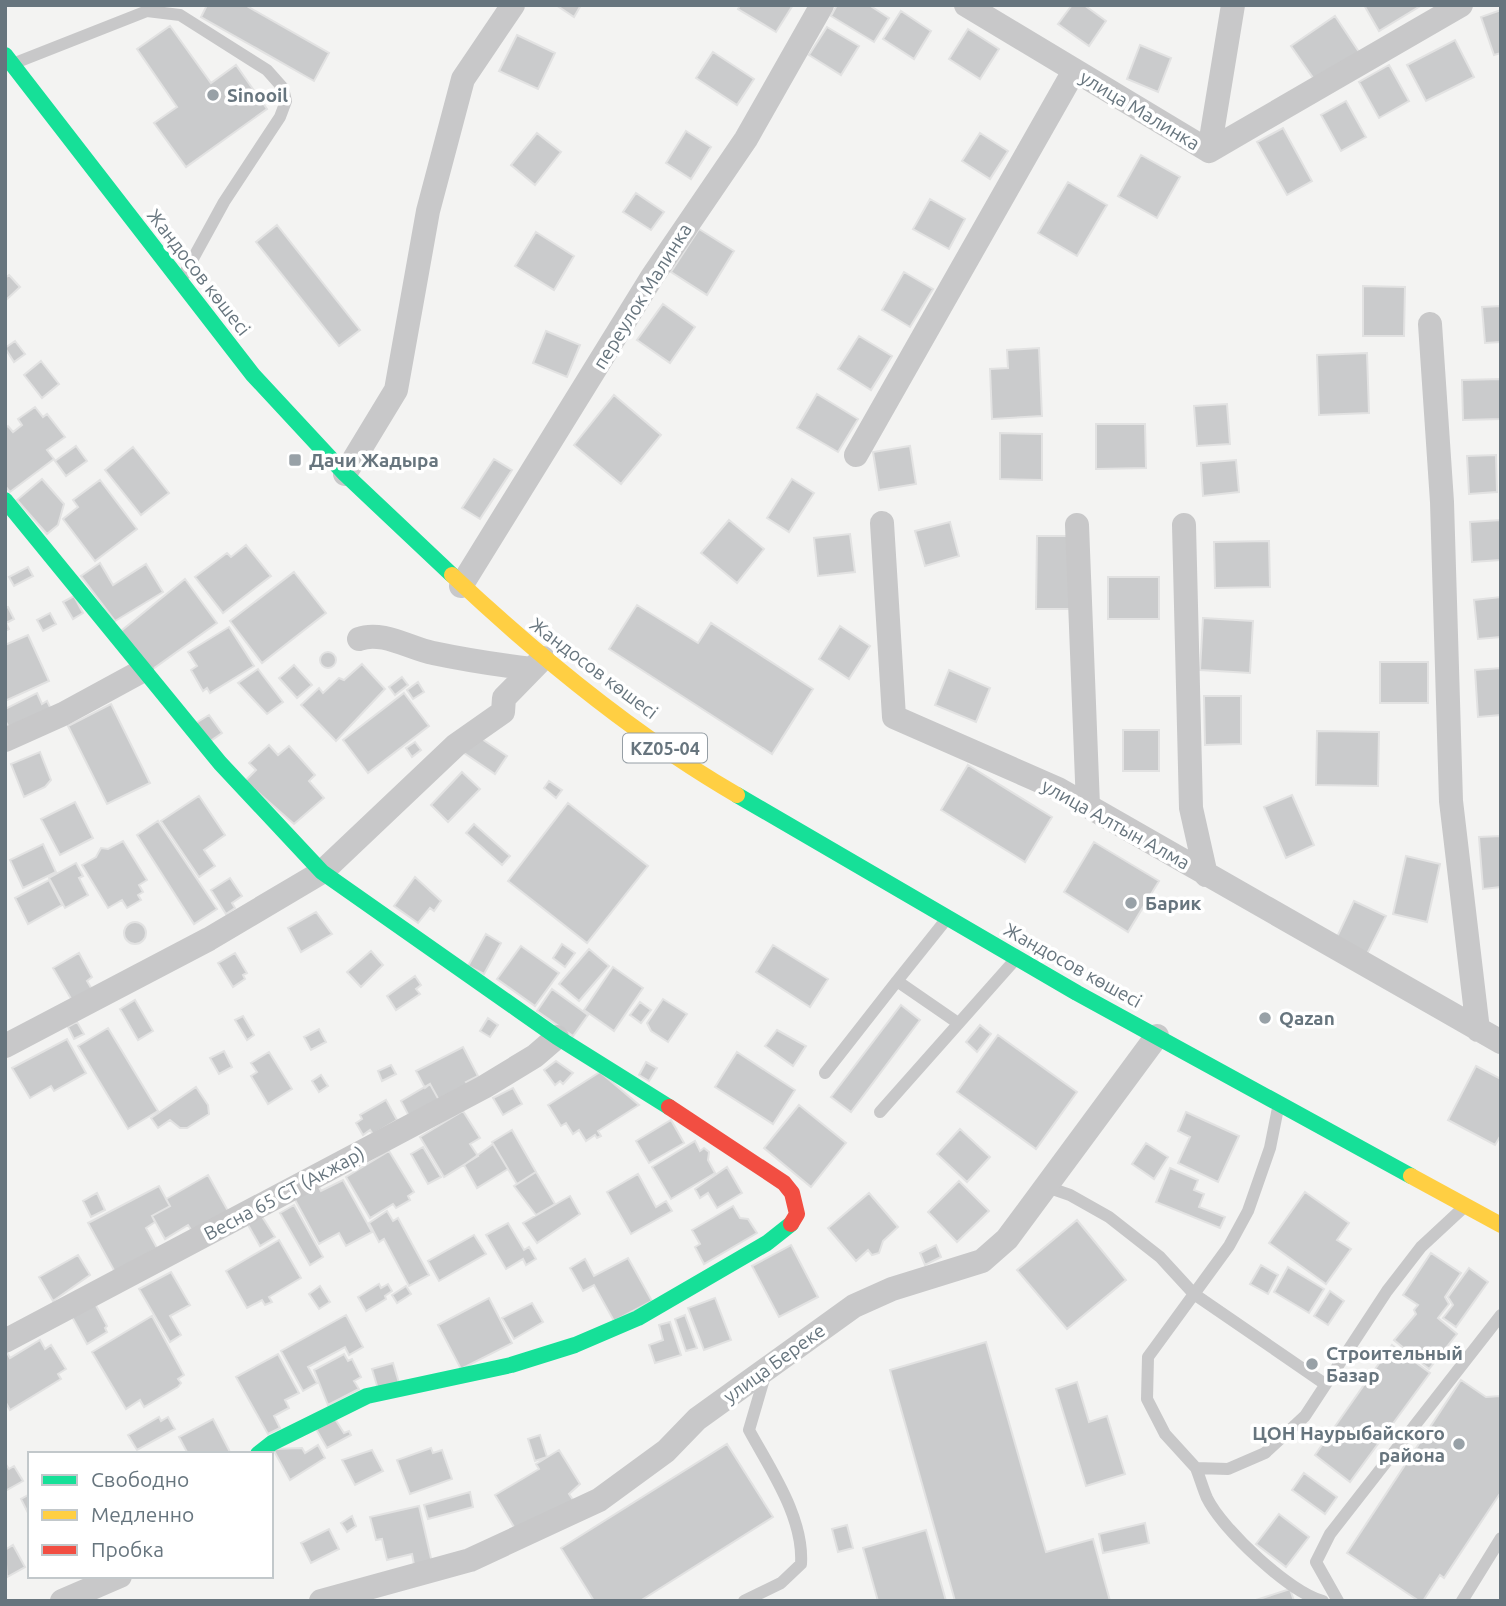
<svg xmlns="http://www.w3.org/2000/svg" width="1506" height="1606" font-family="Ubuntu,sans-serif">
<rect width="100%" height="100%" fill="#f3f3f2"/>
<path fill="#cacbcc" stroke="#e2e2e2" stroke-width="2" d="M207,5H245L329,53L314,81L201,17Z
M556,5H581L574,17Z
M740,5H793L776,32L738,9Z
M837,5H869L889,18L874,42L831,16Z
M1072,5H1084L1106,21L1089,46L1058,24Z
M1364,5H1422L1379,31Z
M1501,10V53L1494,55L1481,17Z
M901,11L931,31L914,59L883,39Z
M1335,16L1359,52L1316,82L1291,46Z
M170,26L211,83L236,65L267,109L186,167L154,123L177,107L137,49Z
M827,27L859,46L841,75L809,55Z
M968,29L999,49L980,79L949,59Z
M517,35L555,53L538,89L499,71Z
M1455,40L1474,77L1426,101L1407,65Z
M1140,45L1171,58L1158,92L1127,79Z
M713,52L754,79L737,105L696,78Z
M1389,65L1409,101L1379,118L1359,82Z
M1346,101L1366,137L1341,151L1321,115Z
M1283,128L1312,181L1287,195L1257,142Z
M686,131L711,147L691,179L666,163Z
M537,133L561,152L535,185L511,165Z
M980,133L1008,151L990,179L962,161Z
M1141,155L1180,177L1157,218L1118,196Z
M1068,182L1107,205L1077,256L1038,233Z
M636,193L664,212L651,230L623,212Z
M930,199L965,219L949,249L913,229Z
M277,225L360,330L339,346L256,242Z
M699,229L734,251L707,295L671,272Z
M536,232L574,256L554,290L515,266Z
M904,272L933,289L910,327L882,310Z
M9,275L20,287L5,301V278Z
M1363,286L1405,287L1404,336H1363Z
M663,304L695,327L670,363L637,340Z
M1501,306V342L1485,343L1482,307Z
M546,331L580,345L567,377L533,363Z
M859,336L892,356L871,390L838,369Z
M15,341L25,354L14,362L5,348Z
M1039,348L1042,416L992,419L990,369L1008,368L1007,350Z
M1367,353L1369,413L1319,415L1317,355Z
M41,361L59,384L42,398L24,375Z
M1501,379V419L1463,420L1462,380Z
M817,394L858,419L838,452L797,428Z
M614,395L661,435L621,484L574,445Z
M1227,404L1230,444L1197,446L1194,406Z
M35,407L43,417L47,414L65,437L47,450L54,459L10,492L5,486V428L8,426L13,432L22,425L18,419Z
M1096,424H1145L1146,468L1096,469Z
M1000,433L1042,434V480L1000,479Z
M76,446L87,461L66,476L55,461Z
M910,446L916,484L879,490L873,452Z
M133,447L169,493L141,515L105,470Z
M1496,455L1497,492L1469,494L1467,456Z
M494,459L512,470L480,519L462,508Z
M1236,460L1239,492L1203,496L1201,463Z
M42,479L64,504L58,525L47,534L17,500Z
M792,479L814,493L789,532L767,518Z
M100,480L137,529L95,561L63,519L78,507L73,500Z
M729,520L764,549L737,583L701,553Z
M1501,520V560L1472,562L1470,522Z
M950,522L959,556L925,566L915,531Z
M850,534L855,572L818,576L814,538Z
M1037,536H1071L1070,609H1036Z
M1269,541L1270,587L1215,588L1214,542Z
M246,545L271,576L223,613L195,577L227,553L231,557Z
M100,563L113,585L146,564L163,592L115,621L81,576Z
M28,567L33,576L14,586L9,577Z
M294,572L326,613L262,663L230,621Z
M1108,577H1159V619H1108Z
M185,579L217,623L150,671L121,631Z
M74,596L83,613L73,619L63,602Z
M1501,597V637L1478,639L1474,600Z
M637,605L698,643L711,623L813,689L772,754L609,649Z
M8,607L14,619L6,623L9,629L5,631V608Z
M50,613L56,624L43,631L37,620Z
M1203,618L1253,621L1250,673L1200,670Z
M840,626L870,646L849,679L819,659Z
M229,627L254,666L210,693L207,688L203,691L191,670L197,666L188,652Z
M28,635L49,681L5,701V645Z
M320 660a8 8 0 1 1 16 0a8 8 0 1 1-16 0Z
M1380,662H1428V703H1380Z
M362,664L385,689L336,741L301,705L319,688L323,693L339,678L344,680Z
M294,665L312,685L297,698L279,678Z
M1501,668V715L1478,717L1475,670Z
M258,669L283,702L267,714L238,683Z
M949,670L990,688L976,722L935,705Z
M402,677L408,685L395,695L389,687Z
M418,682L424,692L413,699L407,690Z
M37,693L42,704L47,701L51,709L10,730L5,720V709Z
M404,693L429,726L368,773L343,740Z
M1204,696H1241V744L1205,745Z
M111,704L150,783L107,804L68,726Z
M209,715L222,733L209,742L196,723Z
M1123,730H1159V771H1123Z
M1317,731L1379,732L1378,786L1316,785Z
M476,735L507,756L495,774L464,753Z
M415,742L421,750L412,757L406,748Z
M269,745L278,755L289,746L315,775L309,781L324,798L294,824L245,781L256,770L249,763Z
M40,752L51,780L45,787L24,797L11,764Z
M968,765L1052,817L1025,862L941,810Z
M462,772L480,789L448,822L431,805Z
M549,781L562,790L556,798L544,788Z
M1292,795L1314,845L1286,858L1264,807Z
M199,796L225,835L204,850L215,866L199,877L161,821Z
M75,802L93,838L60,855L41,819Z
M568,803L648,866L587,943L508,881Z
M158,821L217,909L194,924L137,835Z
M474,824L510,856L502,865L466,833Z
M1501,836V887L1483,889L1479,837Z
M123,841L147,880L139,885L143,892L138,895L141,900L127,908L122,900L108,908L82,865L96,857L101,848L108,849Z
M1094,842L1159,881L1128,932L1064,892Z
M43,844L56,872L23,888L10,860Z
M1406,856L1440,864L1427,922L1393,914Z
M76,863L83,876L79,878L88,895L65,908L49,878Z
M415,877L441,901L434,911L430,908L418,923L394,906Z
M230,878L242,896L232,903L235,908L226,914L211,890Z
M49,880L62,905L28,924L15,898Z
M1354,901L1386,916L1367,954L1336,939Z
M316,912L332,934L301,952L288,928Z
M124 933a11 11 0 1 1 22 0a11 11 0 1 1-22 0Z
M486,934L501,943L484,974L468,966Z
M562,944L575,953L565,967L553,958Z
M773,945L828,979L810,1007L756,972Z
M521,946L559,973L535,1006L497,979Z
M589,949L609,966L579,1001L559,984Z
M371,951L383,965L361,987L347,972Z
M79,953L92,977L87,981L93,991L73,1002L53,968Z
M235,953L247,973L243,975L245,979L233,987L218,963Z
M613,967L643,988L614,1031L584,1010Z
M415,976L421,985L416,989L420,994L396,1010L387,996Z
M552,989L588,1015L573,1036L537,1011Z
M663,999L687,1014L668,1042L651,1031L647,1023Z
M135,1000L153,1031L138,1040L120,1009Z
M640,1002L651,1010L641,1023L630,1015Z
M901,1005L920,1020L851,1112L831,1097Z
M243,1016L254,1035L247,1040L235,1020Z
M488,1018L498,1025L490,1037L480,1031Z
M77,1022L84,1034L74,1039L68,1027Z
M980,1025L991,1034L977,1052L966,1042Z
M108,1028L158,1111L128,1129L78,1046Z
M319,1029L326,1042L311,1050L304,1037Z
M777,1030L806,1046L793,1066L765,1046Z
M998,1035L1077,1092L1036,1149L957,1092Z
M67,1039L86,1073L54,1091L51,1086L30,1098L12,1068Z
M463,1047L478,1076L466,1082L469,1086L440,1102L430,1084L425,1088L416,1071Z
M224,1051L232,1067L219,1074L210,1058Z
M269,1052L292,1089L268,1104L251,1076L257,1072L251,1063Z
M737,1052L795,1090L773,1124L715,1087Z
M556,1061L573,1073L563,1084L560,1081L555,1085L544,1070Z
M646,1062L657,1068L649,1081L639,1075Z
M391,1065L396,1074L382,1081L378,1071Z
M1476,1066L1501,1079V1135L1495,1145L1448,1120Z
M600,1072L639,1105L598,1131L601,1136L597,1138L595,1135L586,1141L579,1130L573,1134L566,1123L561,1126L548,1105Z
M321,1075L328,1086L319,1092L312,1081Z
M430,1084L440,1102L410,1118L401,1101Z
M196,1087L208,1105L209,1114L187,1128H180L170,1120L158,1128L151,1118Z
M513,1088L522,1104L503,1115L493,1098Z
M386,1100L397,1120L373,1134L370,1130L363,1135L356,1123L362,1119L360,1115Z
M799,1105L846,1143L811,1187L764,1148Z
M463,1111L480,1138L470,1144L478,1156L444,1177L420,1137Z
M1186,1112L1239,1136L1218,1182L1178,1163L1190,1137L1178,1131Z
M671,1120L684,1143L649,1163L636,1141Z
M960,1129L990,1157L967,1182L937,1154Z
M512,1130L536,1172L517,1184L492,1142Z
M695,1141L700,1151L704,1148L709,1152L708,1160L715,1173L671,1199L652,1167Z
M1146,1143L1168,1157L1154,1179L1132,1164Z
M493,1144L508,1169L477,1188L464,1165Z
M423,1147L441,1177L428,1184L411,1154Z
M389,1151L414,1192L408,1196L410,1200L396,1208L393,1204L370,1218L346,1177Z
M727,1167L742,1193L717,1208L708,1193L700,1198L695,1189Z
M1170,1168L1198,1180L1194,1190L1204,1194L1199,1207L1225,1217L1220,1228L1156,1202Z
M536,1172L555,1204L536,1215L514,1186Z
M638,1174L656,1207L666,1201L672,1211L631,1234L607,1192Z
M208,1175L228,1211L192,1231L188,1225L165,1239L152,1216L170,1206L166,1199Z
M343,1180L372,1232L346,1246L339,1233L319,1244L294,1198L318,1185L321,1191Z
M959,1181L989,1211L957,1242L928,1212Z
M159,1186L170,1206L152,1216L155,1222L146,1228L157,1248L115,1272L88,1223Z
M1305,1192L1349,1223L1337,1240L1351,1249L1326,1284L1269,1243Z
M97,1193L105,1210L91,1217L83,1201Z
M869,1193L898,1227L883,1241L879,1253L872,1255L868,1250L856,1261L828,1228Z
M570,1196L580,1214L537,1243L523,1223Z
M294,1205L323,1257L310,1265L280,1213Z
M733,1206L740,1218L748,1219L757,1233L704,1264L695,1247L700,1244L692,1230Z
M387,1211L393,1221L398,1218L429,1275L409,1286L384,1239L379,1242L369,1223Z
M261,1215L275,1237L260,1246L247,1223Z
M1077,1220L1126,1280L1067,1329L1017,1270Z
M508,1223L524,1250L529,1247L536,1259L526,1265L523,1259L506,1269L486,1235Z
M474,1235L486,1254L439,1281L428,1261Z
M279,1240L301,1278L269,1297L272,1302L265,1305L262,1300L247,1308L226,1271Z
M791,1245L818,1297L779,1317L752,1266Z
M936,1245L941,1257L925,1265L920,1253Z
M1431,1253L1461,1273L1445,1297L1449,1304L1438,1318L1457,1334L1429,1369L1394,1340L1416,1314L1414,1310L1418,1305L1403,1295Z
M78,1255L90,1275L53,1301L39,1277Z
M628,1258L652,1301L614,1321L594,1285L583,1291L570,1268L585,1259L594,1276Z
M1261,1265L1278,1275L1268,1294L1250,1284Z
M1288,1267L1324,1289L1309,1313L1274,1292Z
M1469,1268L1488,1282L1456,1327L1443,1318L1453,1305L1448,1297Z
M171,1272L190,1305L170,1316L181,1335L170,1342L139,1289Z
M379,1284L381,1288L388,1284L392,1291L385,1296L386,1299L366,1311L358,1297Z
M320,1286L330,1302L319,1309L309,1294Z
M406,1286L411,1294L397,1303L392,1295Z
M1330,1291L1344,1301L1328,1325L1314,1316Z
M489,1298L512,1343L461,1369L438,1325Z
M715,1298L731,1340L704,1350L688,1308Z
M94,1302L107,1326L105,1328L107,1332L87,1344L71,1315Z
M532,1303L543,1322L514,1339L502,1318Z
M346,1315L363,1347L349,1355L345,1347L308,1367L317,1383L303,1391L281,1351Z
M685,1315L697,1348L686,1351L675,1319Z
M152,1316L184,1375L178,1379L181,1383L178,1387L144,1407L140,1400L126,1409L92,1352Z
M670,1322L681,1355L655,1363L649,1345L663,1340L659,1325Z
M40,1340L45,1349L51,1345L66,1369L58,1374L61,1379L10,1410L5,1401V1349L10,1358Z
M986,1342L1046,1552L1093,1539L1110,1601H955L890,1370Z
M1392,1345L1430,1373L1350,1482L1315,1455Z
M278,1354L299,1393L285,1400L289,1408L274,1416L280,1428L268,1434L236,1377Z
M344,1354L348,1361L352,1359L361,1377L354,1381L359,1389L328,1405L314,1370Z
M393,1363L399,1383L378,1389L372,1369Z
M1461,1380L1486,1397L1501,1396V1492L1444,1578L1440,1575L1423,1601H1419L1347,1553Z
M1077,1382L1089,1422L1107,1416L1125,1474L1086,1486L1056,1389Z
M159,1417L161,1421L168,1417L175,1429L137,1450L128,1435Z
M213,1419L231,1454H188L179,1437Z
M335,1419L344,1433L349,1431L351,1435L327,1448L316,1429Z
M540,1435L547,1457L535,1461L528,1439Z
M727,1444L773,1517L640,1601H594L561,1548Z
M318,1445L325,1458L290,1480L273,1449L302,1448L305,1453Z
M431,1448L433,1453L442,1450L452,1479L410,1494L397,1460Z
M372,1450L383,1471L355,1485L342,1460Z
M559,1450L580,1484L569,1494L575,1503L520,1537L495,1495L539,1469L536,1464Z
M5,1463L9,1469L14,1466L23,1481L5,1491Z
M1304,1473L1337,1497L1325,1514L1292,1490Z
M470,1492L473,1507L428,1519L424,1505Z
M30,1494V1512L28,1513L21,1499Z
M419,1506L433,1567L415,1570L412,1554L387,1560L382,1539L376,1540L370,1517Z
M1279,1514L1309,1537L1286,1567L1256,1544Z
M352,1516L356,1526L347,1532L341,1523Z
M1145,1523L1149,1543L1103,1553L1099,1534Z
M847,1525L853,1548L838,1552L832,1529Z
M329,1529L339,1549L311,1563L301,1543Z
M926,1530L946,1601H878L863,1548Z
M13,1545L25,1567L7,1577L5,1550Z
M1290,1589L1294,1601H1253Z"/>
<g fill="none" stroke-linecap="round" stroke-linejoin="round">
<path stroke="#c8c8c9" stroke-width="12" d="M15,63L147,11L180,15L267,70L283,88L286,101L280,117L224,202L184,275
M945,921L897,981L958,1023
M825,1073L897,981
M1278,1108L1270,1148L1248,1211L1229,1246L1148,1357L1147,1399L1165,1434L1196,1468L1228,1469L1265,1453L1305,1416L1387,1291L1421,1247L1463,1208
M880,1112L1014,961
M1044,1186L1070,1195L1109,1217L1160,1257L1194,1294L1325,1384
M1196,1468C1200,1478 1203,1489 1207,1498C1222,1529 1290,1593 1323,1601
M744,1601L781,1583L801,1564C804,1517 770,1469 749,1430L766,1372
M1338,1601L1316,1562L1330,1534L1501,1315
M1462,1601L1501,1538"/>
<path stroke="#c8c8c9" stroke-width="24" d="M966,5L1209,151L1461,5
M1209,151L1233,5
M1430,324L1442,502L1451,801L1478,1030
M856,455L1074,71
M345,474L396,390L428,211L463,79L513,5
M882,523L894,717L1058,789L1501,1042
M1077,525L1088,806
M1184,525L1191,808L1206,875
M461,586L652,277L746,139L822,5
M359,639C382,630 411,649 433,653C466,660 499,665 532,669
M5,740L63,714L142,671
M5,1046L209,939L322,872L456,745L503,712L504,698L543,658
M5,1341L484,1087L535,1056L557,1037
M62,1601L120,1576
M321,1601L470,1560L599,1500L666,1451L697,1419L854,1306L892,1289L982,1261L1007,1239L1157,1036"/>
<path stroke="#16e098" stroke-width="16" d="M5,55L253,375L345,474L452,575
M5,500L220,763L322,872L557,1037L669,1107
M737,795L1077,993L1411,1176
M258,1454L272,1443L367,1396L511,1365L575,1345L638,1318L767,1243L791,1224"/>
<path stroke="#ffcf43" stroke-width="16" d="M452,575C536,654 637,737 737,795
M1411,1176L1501,1225"/>
<path stroke="#f24e42" stroke-width="16" d="M669,1107L784,1183L792,1193L797,1214L791,1224"/>
</g>
<g fill="#98a1a7" stroke="#fff" stroke-width="2.5">
<circle cx="213" cy="95" r="7"/>
<rect x="288" y="453" width="14" height="14" rx="3.5"/>
<circle cx="1131" cy="903" r="7"/>
<circle cx="1265" cy="1018" r="7"/>
<circle cx="1312" cy="1364" r="7"/>
<circle cx="1459" cy="1444" r="7"/>
</g>
<g text-anchor="middle" dominant-baseline="central" stroke-width="7" stroke-linejoin="round" paint-order="stroke">
<rect fill="#fff" stroke="#959ea5" stroke-width="2" x="623" y="733.5" width="84" height="29" rx="5"/>
<g font-size="18" font-weight="bold" fill="#67757e">
<text x="665" y="748">KZ05-04</text>
</g>
<g font-size="19" font-weight="bold" fill="#67757e" stroke="#fff" text-anchor="start">
<text x="227" y="95">Sinooil</text>
<text x="309" y="460">Дачи Жадыра</text>
<text x="1145" y="903">Барик</text>
<text x="1279" y="1018">Qazan</text>
<text x="1326" y="1353">Строительный<tspan x="1326" dy="22">Базар</tspan></text>
<text x="1445" y="1433" text-anchor="end">ЦОН Наурыбайского<tspan x="1445" dy="22">района</tspan></text>
</g>
<g font-size="19" fill="#67757e" stroke="#fff">
<text transform="translate(1140 110) rotate(31)">улица Малинка</text>
<text transform="translate(199 272) rotate(52)">Жандосов көшесі</text>
<text transform="translate(642 296) rotate(-58)">переулок Малинка</text>
<text transform="translate(594 668) rotate(37)">Жандосов көшесі</text>
<text transform="translate(1116 824) rotate(29)">улица Алтын Алма</text>
<text transform="translate(1073 965) rotate(29)">Жандосов көшесі</text>
<text transform="translate(284 1193) rotate(-28)">Весна 65 СТ (Акжар)</text>
<text transform="translate(774 1363) rotate(-36)">улица Береке</text>
</g>
</g>
<rect width="1506" height="1606" fill="none" stroke="#67757e" stroke-width="14"/>
<rect x="28" y="1452" width="245" height="126" fill="#ffffff" stroke="#c2c8cb" stroke-width="2"/>
<rect x="42" y="1475" width="35" height="10" fill="#16e098" stroke="#c2c8cb" stroke-width="2"/>
<text x="91" y="1487" font-size="21" fill="#67757e">Свободно</text>
<rect x="42" y="1510" width="35" height="10" fill="#ffcf43" stroke="#c2c8cb" stroke-width="2"/>
<text x="91" y="1522" font-size="21" fill="#67757e">Медленно</text>
<rect x="42" y="1545" width="35" height="10" fill="#f24e42" stroke="#c2c8cb" stroke-width="2"/>
<text x="91" y="1557" font-size="21" fill="#67757e">Пробка</text>
</svg>
